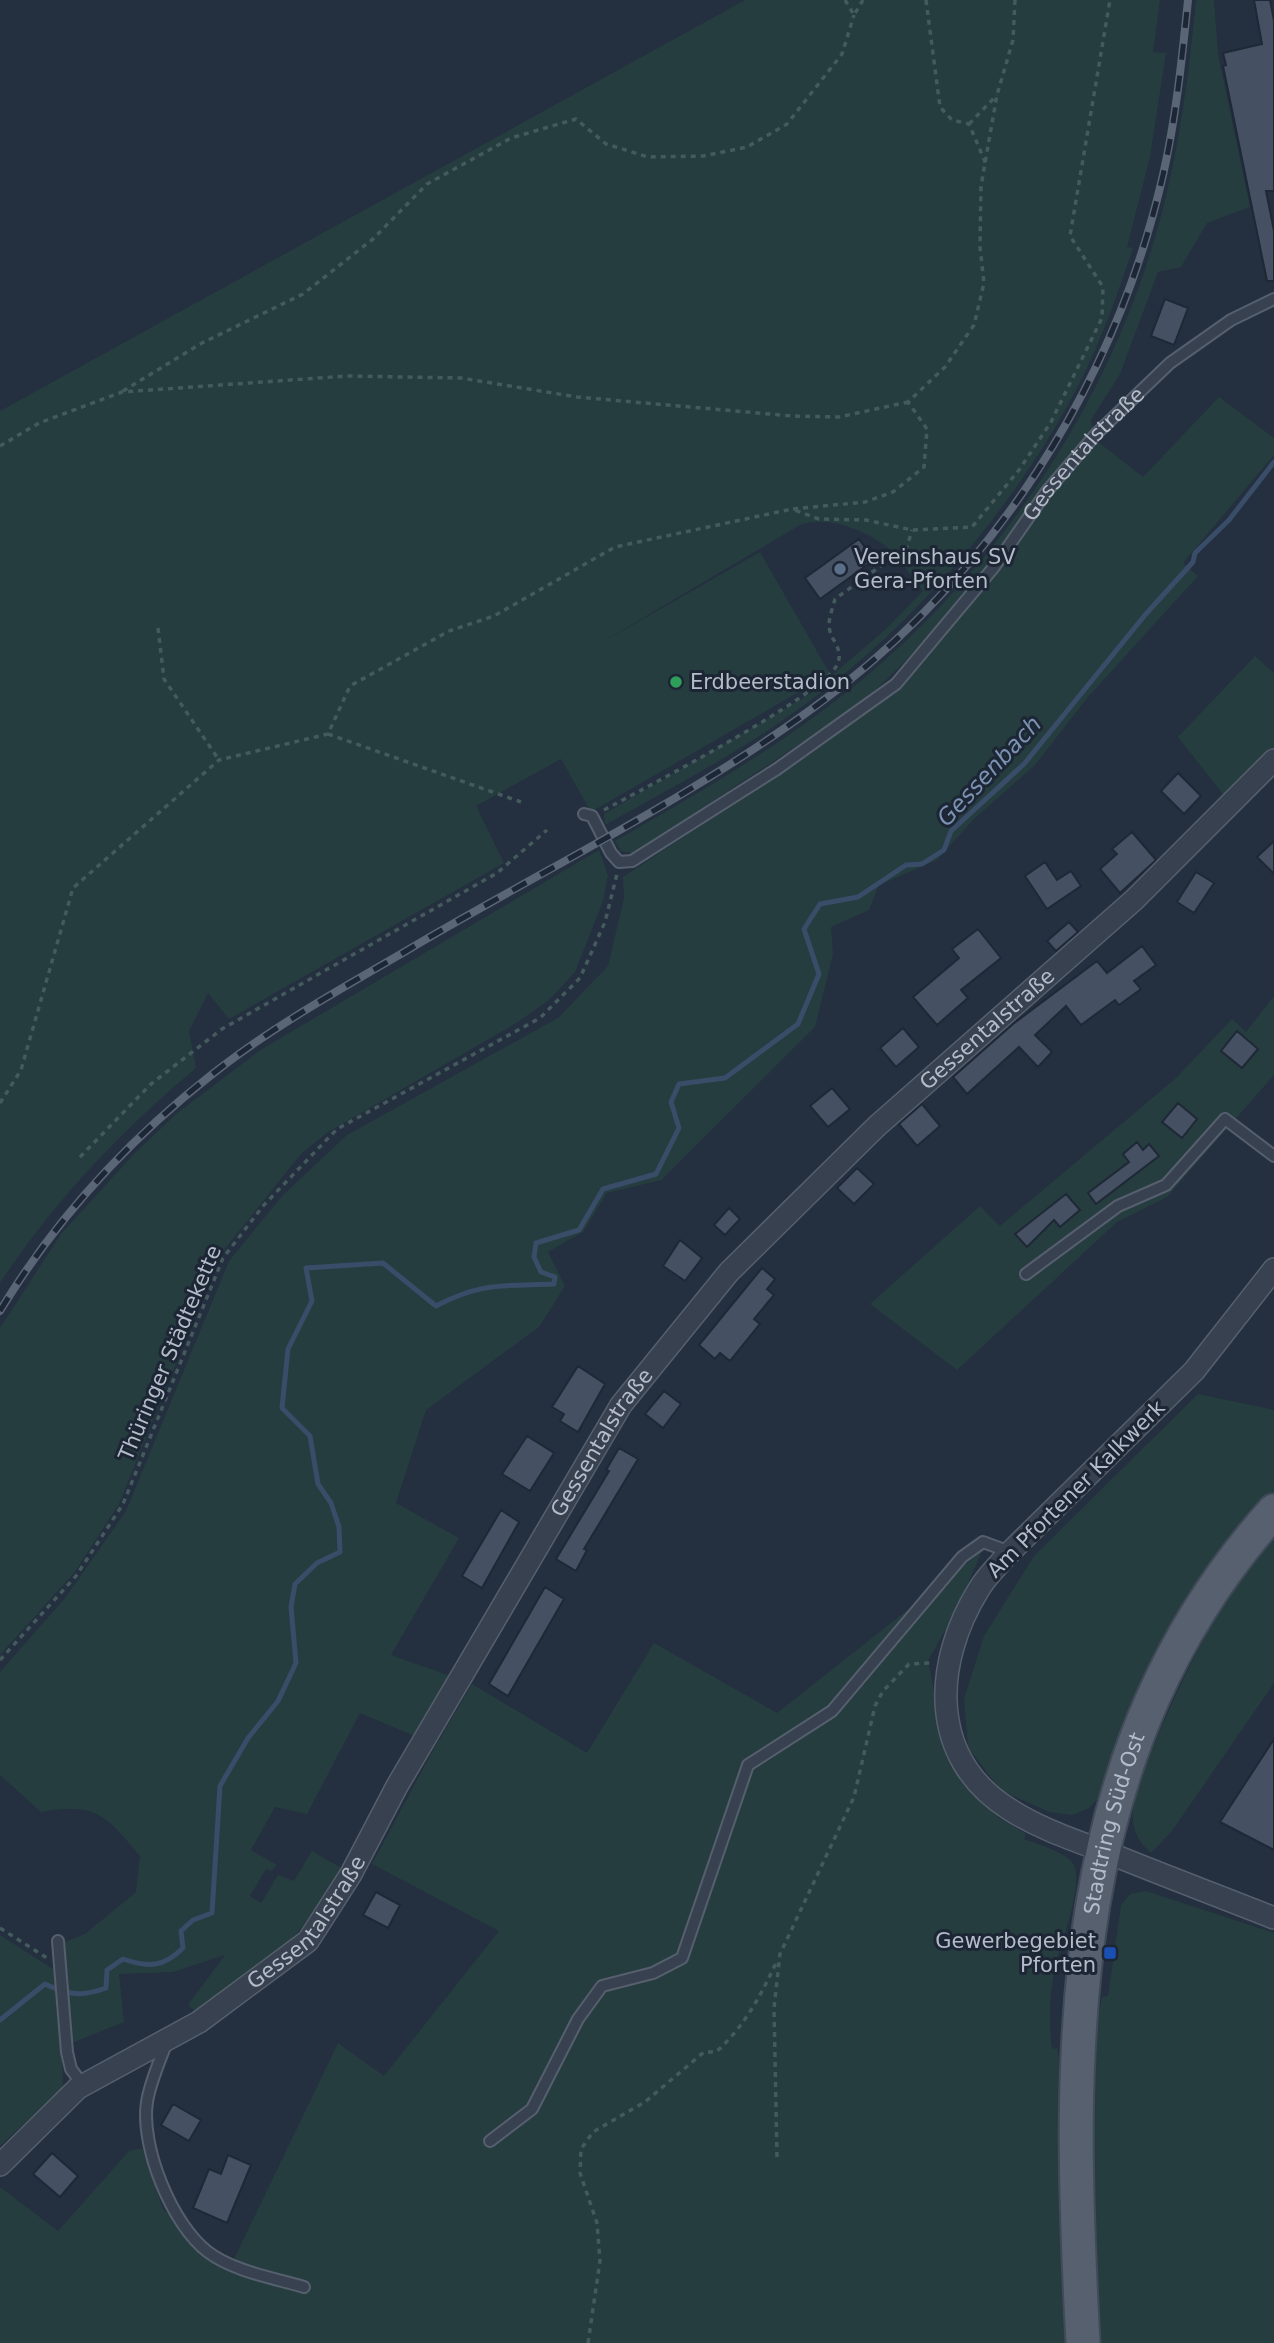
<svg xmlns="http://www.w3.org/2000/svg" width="1274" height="2343" font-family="'DejaVu Sans',sans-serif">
<rect width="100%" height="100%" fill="#242f3f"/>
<path fill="#263d40" d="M745,0H1160L1153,52L1166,53L1150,157L1127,247L1133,248C1115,302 1096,355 1068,405C1003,521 909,630 800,708C739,753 671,788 605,825L604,814L810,694L886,629L923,591C912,578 901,559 888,548C865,530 828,515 800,525L594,647L760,552L830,674L591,812L561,759L476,806L504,863L229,1019L208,993L189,1031L196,1068C120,1132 55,1200 0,1283V411Z
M1196,0H1214L1218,54L1250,207L1207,223L1181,267L1158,272L1120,374L1091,420L1093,429C1022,513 964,608 883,683C856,708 823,728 792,749C739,784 686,819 632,853L621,851L615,841C701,792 787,742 863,679C995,569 1098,418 1150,254C1176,173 1188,85 1196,0Z
M1219,397L1274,438V455L1183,563L1198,576L1088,697L1035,765L973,820L937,860L879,885L869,910L831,927L833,955L815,1027L661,1180L607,1193L583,1232L548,1252L565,1286L539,1327L426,1410L396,1503L459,1538L391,1655L453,1677L419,1738L360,1713L307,1814L275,1807L251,1850L277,1865L271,1871L266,1869L250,1896L261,1903L278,1875L294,1881L312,1851L343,1869L284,1952L200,2015L188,2005L225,1955L173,1972L119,1974L124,2022L62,2047L63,2088L0,2146V1935L56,1971L62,1943L85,1934L136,1892L140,1856C105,1815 97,1802 41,1812L0,1775V1672L66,1597L126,1511L229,1261L282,1196L347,1135L558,1018L608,966L624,898L623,877L779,774L900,688L965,612L1052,493L1097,441L1143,477Z
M1255,656L1274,673V752L1226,798L1178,737Z
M599,850L608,875L603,901L575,972L549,1000L518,1022L328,1132L301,1154L220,1255L119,1504L74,1573L0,1655V1328L61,1234L134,1154L176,1114L262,1049Z
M1274,996V1075L1167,1197L1117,1222L957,1370L870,1304L980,1206L1000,1226L1175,1079L1232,1019L1246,1032Z
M1198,1394L1274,1410V1492L1247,1525L1102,1794L1089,1808L1073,1815L1049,1812L1000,1790L968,1747L964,1699L984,1636L1034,1556Z
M1274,1531V1683L1172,1831L1151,1853C1138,1842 1131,1828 1133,1811C1135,1784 1148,1759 1158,1735C1189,1663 1225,1593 1274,1531Z
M982,1551L955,1613L928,1661L940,1721L955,1772L961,1771L999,1818L1026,1834L1024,1839C1037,1844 1070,1853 1075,1867C1082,1893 1059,1946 1054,1973C1049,1998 1049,2023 1052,2049L1057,2048L1063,2080L1073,2343H0V2187L58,2231L129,2151L142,2148L163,2209L185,2229L184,2233L234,2259L338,2043L384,2076L499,1931L372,1864L432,1752L472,1684L587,1753L654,1643L777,1713Z
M1146,1891L1274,1933V2343H1096L1091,2264L1093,2041L1102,1997L1108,1996L1121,1905L1130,1894Z"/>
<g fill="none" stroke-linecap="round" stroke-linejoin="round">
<path stroke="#394c68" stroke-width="5" d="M0,2020L45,1984C68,1995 82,1997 106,1988L107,1970L123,1959C149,1968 164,1967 183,1948L181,1931L193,1920L212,1913L220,1786L248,1738L278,1701L296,1663L291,1607L295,1584L317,1563L340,1552L339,1527L331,1503L318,1484L310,1436L282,1408L288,1349L312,1301L306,1268L383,1263L436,1306C481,1282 505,1286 554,1284L555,1277L541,1272L534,1257L536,1243L579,1230L603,1189L656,1174L679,1128L671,1102L679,1084L725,1078L798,1024L819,974L804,929L820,904L858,897L906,865L922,864L944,850L951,831L1024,764L1145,615L1193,562L1195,553L1229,520L1274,462"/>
</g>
<path fill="#455163" stroke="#1f2836" stroke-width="2" d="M1254,0H1270L1274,21V191H1266L1274,231V281H1267L1223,66L1226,65L1223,53L1262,44Z
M1165,299L1188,308L1174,345L1151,336Z
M859,539L874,560L820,599L805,578Z
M1178,773L1201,796L1184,814L1161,791Z
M1132,832L1156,860L1120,893L1100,869L1117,854L1112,849Z
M1274,841V874L1257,857Z
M1045,862L1057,880L1071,871L1081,886L1047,909L1025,876Z
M1196,872L1214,883L1194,913L1177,902Z
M1069,922L1078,932L1056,951L1047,941Z
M978,929L1001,958L961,990L968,998L937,1025L913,997L959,958L952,949Z
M1142,946L1156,965L1134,981L1141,989L1119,1005L1115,1000L1081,1025L1066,1006L1035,1035L1052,1052L1038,1067L1019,1047L967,1094L953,1077L1013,1024L1097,961L1107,973Z
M903,1028L919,1047L896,1067L880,1048Z
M1237,1031L1258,1049L1242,1068L1221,1051Z
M832,1088L850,1109L828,1127L810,1106Z
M1178,1103L1197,1119L1182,1138L1162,1122Z
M922,1104L940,1126L917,1146L899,1124Z
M1137,1142L1143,1150L1149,1144L1159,1156L1096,1204L1088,1193L1129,1162L1123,1154Z
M857,1168L874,1184L854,1204L837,1188Z
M1066,1194L1080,1210L1060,1227L1054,1220L1027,1247L1015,1234Z
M729,1208L740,1219L725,1235L714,1225Z
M680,1240L702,1258L685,1281L663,1266Z
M762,1268L775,1279L767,1289L774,1295L754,1319L760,1324L730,1361L720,1353L715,1359L699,1345Z
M578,1366L605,1384L578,1432L560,1421L564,1414L552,1407Z
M664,1391L681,1404L663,1428L645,1414Z
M527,1436L554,1453L530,1491L502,1474Z
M619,1448L638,1459L584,1549L587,1550L576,1571L556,1559L609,1471L606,1470Z
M501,1510L519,1522L482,1588L462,1576Z
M545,1587L564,1599L508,1696L489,1684Z
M1274,1739V1850L1220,1822Z
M376,1892L400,1905L388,1928L363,1915Z
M173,2104L201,2120L189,2141L161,2125Z
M52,2153L78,2176L60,2197L33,2174Z
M228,2155L251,2165L227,2223L193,2208L209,2169L221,2174Z"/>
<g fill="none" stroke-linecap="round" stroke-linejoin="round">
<g stroke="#565f6d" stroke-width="14">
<g id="lane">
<path id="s1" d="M584,814L592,816L611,853L619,862L632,861L777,769L896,684L994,567L1047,491L1096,434L1170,363L1231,320L1274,299"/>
<path d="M1026,1274L1118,1206L1166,1185L1225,1119L1274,1156"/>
<path d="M58,1941L67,2052L71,2069L83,2085"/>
<path d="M167,2041C160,2061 150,2082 147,2102C140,2146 172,2225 208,2252C233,2271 273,2278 304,2287"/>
<path d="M490,2141L532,2109L578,2019L602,1986L653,1973L682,1958L748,1765L832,1711L962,1557L983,1542L1010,1552"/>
</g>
</g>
<g stroke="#565f6d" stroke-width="24">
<g id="street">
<path d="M1274,1269L1194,1371L1006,1556C997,1567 986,1577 979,1589C933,1663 928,1758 1009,1809C1041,1830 1080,1842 1116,1856C1168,1877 1221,1897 1274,1918"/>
<path id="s2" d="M0,2165L78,2088L199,2022L308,1941L351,1874L397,1786L621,1405L729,1272L877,1126L1134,900L1274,760"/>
</g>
</g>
<g stroke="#414a58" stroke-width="37">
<g id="primary">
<path id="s3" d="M1083,2343C1067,2045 1062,1748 1274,1511"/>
</g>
</g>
<path stroke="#445a5d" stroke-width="3.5" stroke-dasharray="5 5" stroke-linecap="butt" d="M845,0L854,15L863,0
M926,0L940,107L952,120L969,124L986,164
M1015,0L1013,40L997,95L981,186L980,247L984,283L974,325L945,367L908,402L927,429L924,467L893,492L865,502L792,509L819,519L866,520L912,530L972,527L1019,470L1051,422L1102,318L1103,287L1070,236L1110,0
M969,124L997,95
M123,391L202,343L303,294L373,239L427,184L511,138L576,119L606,144L648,157L703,156L747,147L787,124L842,54L854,15
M0,446L39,423L122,392L347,376L461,378L577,397L792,416L839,417L908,402
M158,628L164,679L219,760
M328,734L521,802
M604,810C643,789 822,696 837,665C845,648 829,640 829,625C829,617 833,607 835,599L907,547L912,530
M0,1103L21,1070L73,888L219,760L328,734L350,686L449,631L494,616L615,547L792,509
M80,1157L151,1084L222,1029L497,873L547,830
M0,1660L76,1576L123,1504L223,1258L263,1206L337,1129L540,1018L580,978L605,922L617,874
M0,1928L47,1958
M777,2157L774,2008L780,1954L854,1797L875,1706L883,1691L909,1664L930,1663
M588,2343L600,2261L597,2223L580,2173L581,2149L593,2132L645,2102L704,2052H716C744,2027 760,1997 776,1963"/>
<use href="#lane" stroke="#38414f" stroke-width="10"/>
<use href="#street" stroke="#38414f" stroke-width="21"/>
<use href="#primary" stroke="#56606f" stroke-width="33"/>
<g stroke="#5a6576" stroke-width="8">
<path id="rail" d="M0,1311C55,1220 126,1142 210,1076C270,1028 339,990 406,951C541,871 686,801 813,708C989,581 1115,386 1163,175C1176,118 1182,58 1188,0"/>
</g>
<use href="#rail" stroke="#1d2634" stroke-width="5" stroke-dasharray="16" stroke-linecap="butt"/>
</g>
<circle fill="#5c6f8a" stroke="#1d2634" stroke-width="2.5" cx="840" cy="569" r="7"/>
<circle fill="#2e9e5b" stroke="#1d2634" stroke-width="2.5" cx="676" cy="682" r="7"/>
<rect fill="#1a4fb4" stroke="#1d2634" stroke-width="2.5" x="1103" y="1946" width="14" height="14" rx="3.5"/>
<g text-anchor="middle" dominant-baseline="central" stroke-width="6" stroke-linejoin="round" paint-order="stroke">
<g font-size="21" fill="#b4bcca" stroke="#1d2634">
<text stroke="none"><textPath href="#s1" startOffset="690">Gessentalstraße</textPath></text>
<text stroke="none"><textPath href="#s2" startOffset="1530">Gessentalstraße</textPath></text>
<text transform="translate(170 1353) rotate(-67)">Thüringer Städtekette</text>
<text stroke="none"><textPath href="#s2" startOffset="962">Gessentalstraße</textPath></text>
<text transform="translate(1076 1489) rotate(-45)">Am Pfortener Kalkwerk</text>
<text stroke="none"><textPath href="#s3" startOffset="523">Stadtring Süd-Ost</textPath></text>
<text stroke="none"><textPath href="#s2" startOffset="396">Gessentalstraße</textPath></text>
</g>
<g font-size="21" fill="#b4bcca" stroke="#1d2634" text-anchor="start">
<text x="854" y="557">Vereinshaus SV<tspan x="854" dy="24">Gera-Pforten</tspan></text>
<text x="690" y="682">Erdbeerstadion</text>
<text x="1096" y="1941" text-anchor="end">Gewerbegebiet<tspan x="1096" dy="24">Pforten</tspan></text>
</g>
<g font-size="23" font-style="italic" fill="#7b92b2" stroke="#1d2634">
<text transform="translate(989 771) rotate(-47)">Gessenbach</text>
</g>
</g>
</svg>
